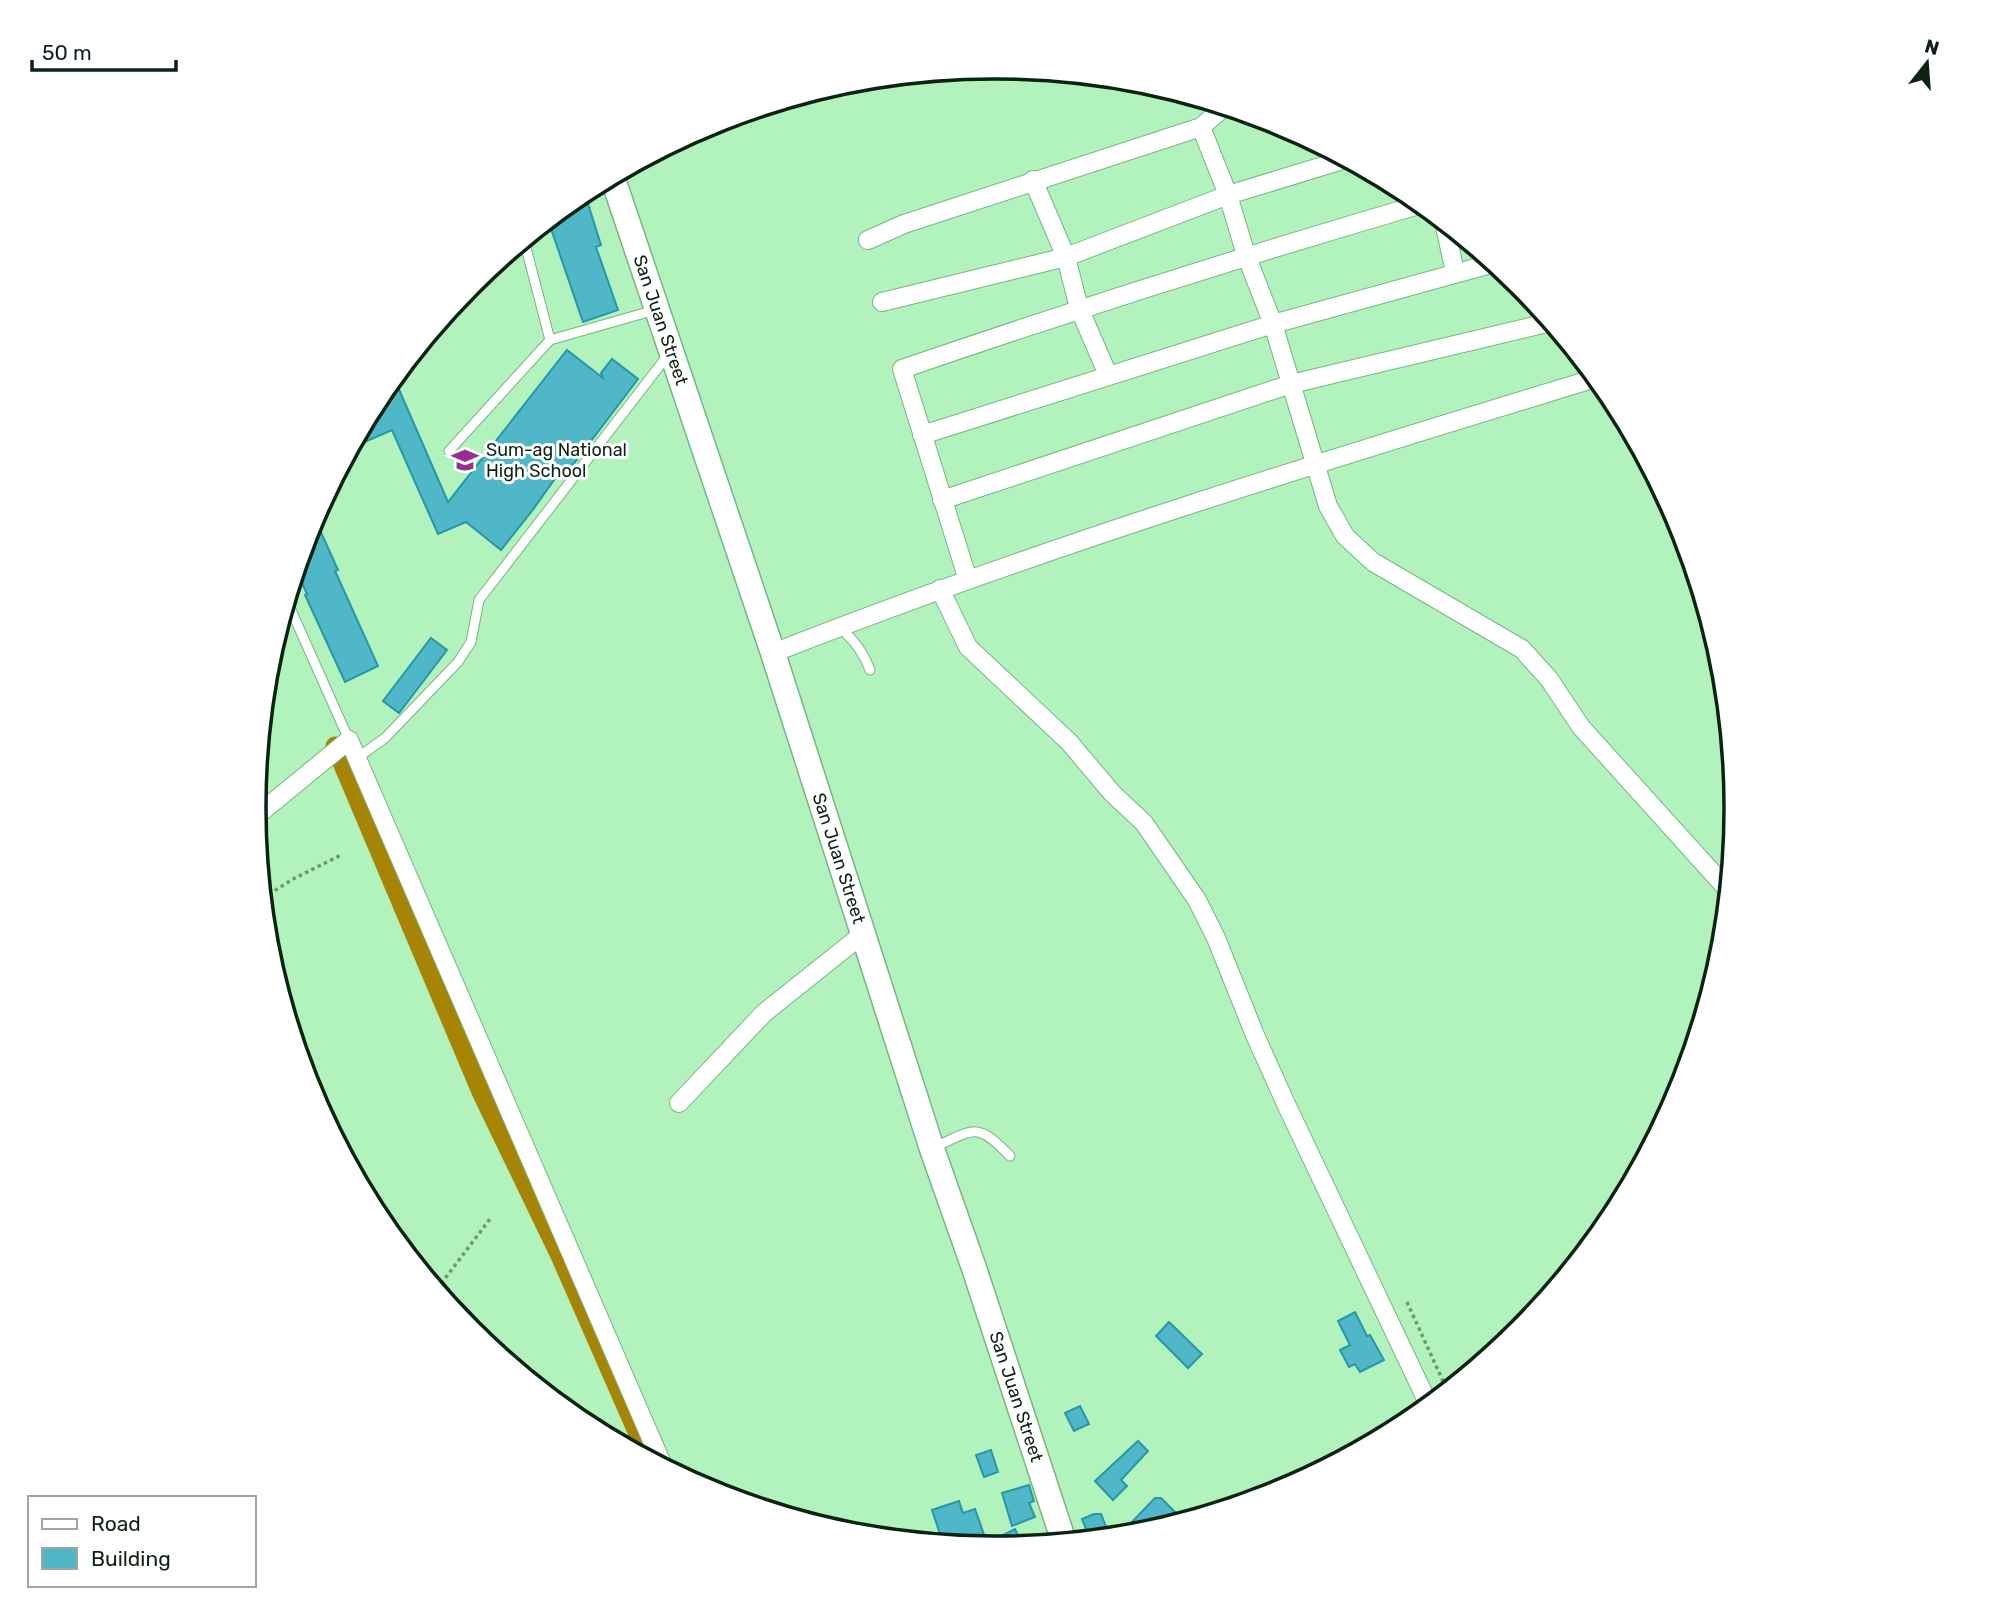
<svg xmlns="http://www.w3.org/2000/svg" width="1990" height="1615" font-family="Rubik,sans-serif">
<rect width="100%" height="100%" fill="#b2f2bd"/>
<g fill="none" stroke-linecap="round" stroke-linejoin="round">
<path stroke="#a88404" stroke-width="19" d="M335,746L482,1094L561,1258L649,1459"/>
</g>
<path fill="#4fb7c7" stroke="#2797a7" stroke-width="2" d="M584,191L601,245L596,247L618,310L583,322L548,220Z
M567,350L603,378L601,373L612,359L638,379L569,470L564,466L532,511L501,550L466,522L438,534L392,430L351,448L379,396L394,378L448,502Z
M314,517L338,570L335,571L378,666L345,682L305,595L307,594L296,570Z
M431,638L447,650L399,713L383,701Z
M1355,1312L1367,1336L1370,1335L1384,1360L1360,1372L1355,1364L1349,1367L1340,1350L1350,1345L1338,1321Z
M1169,1322L1202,1354L1188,1368L1156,1336Z
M1080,1406L1089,1424L1074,1431L1065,1413Z
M1138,1441L1148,1451L1121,1480L1127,1486L1113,1500L1095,1481Z
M991,1450L998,1472L984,1477L976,1455Z
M1029,1485L1034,1501L1029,1503L1035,1517L1012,1526L1002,1493Z
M1155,1498H1161L1176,1513L1162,1527L1141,1534L1131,1523Z
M959,1501L963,1513L975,1509L987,1543L1015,1529L1023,1546L995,1548L943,1543L932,1510Z
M1094,1514H1101L1109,1534L1090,1539L1082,1519Z"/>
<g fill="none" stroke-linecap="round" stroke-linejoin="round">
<g stroke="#77b683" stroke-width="11">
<path id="lane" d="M524,240L550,340
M449,451L550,340L655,310
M287,601L349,740
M840,628C855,641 863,652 870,670
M357,758L385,738L458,662L471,642L479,600L668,355
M933,1148C975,1129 976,1121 1010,1156"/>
</g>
<g stroke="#77b683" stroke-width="20">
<path id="street" d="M1201,127L1223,108L1221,106
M1033,180L1066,257L1079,308L1108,375
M1444,222L1455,272
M868,240L904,224L1201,127L1228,195L1246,255L1273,324L1328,506L1345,536L1373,562L1522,649L1549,679L1581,727L1728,890
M882,302L1066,257L1228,195L1346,159
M922,435L1273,324L1494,263
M942,500L1291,384L1551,322
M968,580L902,369C1074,310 1247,255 1422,204
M940,589L968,647L1069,742L1112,793L1144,823L1197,900L1216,938L1255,1035L1286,1104L1429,1405
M773,653C1042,547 1320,462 1596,378
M255,817L349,740L663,1466
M679,1103L764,1013L863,934"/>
</g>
<g stroke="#77b683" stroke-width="27">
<g id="secondary">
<path id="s1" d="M612,176L773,653L932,1149L974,1268L1064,1542"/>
</g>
</g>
<path stroke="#6a9a73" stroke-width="3.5" stroke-dasharray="3.5 3.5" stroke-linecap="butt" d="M263,898L293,879L341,855
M437,1289L490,1219
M1407,1302L1447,1390"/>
<use href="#lane" stroke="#fff" stroke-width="9"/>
<use href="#street" stroke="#fff" stroke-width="18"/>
<use href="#secondary" stroke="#fff" stroke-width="24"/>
</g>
<defs>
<g id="school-bare" transform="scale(2.1)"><path d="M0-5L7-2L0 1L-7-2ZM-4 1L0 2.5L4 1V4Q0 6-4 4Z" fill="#972f93" stroke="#fff" stroke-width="2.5" paint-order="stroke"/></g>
</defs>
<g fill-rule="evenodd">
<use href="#school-bare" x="465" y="460"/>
</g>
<g text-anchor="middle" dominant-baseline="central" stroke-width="6" stroke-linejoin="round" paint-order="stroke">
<g font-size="18" fill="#0a2411" stroke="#fff">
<text stroke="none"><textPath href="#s1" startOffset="152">San Juan Street</textPath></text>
<text stroke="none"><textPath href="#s1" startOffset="719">San Juan Street</textPath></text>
<text stroke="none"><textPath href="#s1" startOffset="1286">San Juan Street</textPath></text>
</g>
<g font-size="18" fill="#0a2411" stroke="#fff" text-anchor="start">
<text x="486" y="450">Sum-ag National<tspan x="486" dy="21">High School</tspan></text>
</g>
</g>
<path d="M0 0H1990V1615H0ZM994 79H996A728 728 0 0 1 1724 807V808A728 728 0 0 1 996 1536H994A728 728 0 0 1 266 808V807A728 728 0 0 1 994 79Z" fill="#fff" fill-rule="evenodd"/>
<path fill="none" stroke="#0a2411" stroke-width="3.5" d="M994 79H996A728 728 0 0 1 1724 807V808A728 728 0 0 1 996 1536H994A728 728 0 0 1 266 808V807A728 728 0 0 1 994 79Z"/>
<rect x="28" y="1496" width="228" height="91" fill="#ffffff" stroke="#9da7a0" stroke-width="2"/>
<rect x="42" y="1519" width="35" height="10" fill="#ffffff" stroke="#9da7a0" stroke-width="2"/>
<text x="91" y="1531" font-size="21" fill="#0a2411">Road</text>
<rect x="42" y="1548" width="35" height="21" fill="#4fb7c7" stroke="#9da7a0" stroke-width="2"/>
<text x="91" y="1566" font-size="21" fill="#0a2411">Building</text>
<g transform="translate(1927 63) rotate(17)" stroke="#ffffff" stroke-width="5" paint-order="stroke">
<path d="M0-5L12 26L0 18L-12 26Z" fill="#0a2411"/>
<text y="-10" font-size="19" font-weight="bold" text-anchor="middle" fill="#0a2411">N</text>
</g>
<path d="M32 60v10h144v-10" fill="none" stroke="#0a2411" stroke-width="3.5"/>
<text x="42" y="60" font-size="21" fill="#0a2411" stroke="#ffffff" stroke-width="5" paint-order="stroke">50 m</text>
</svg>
